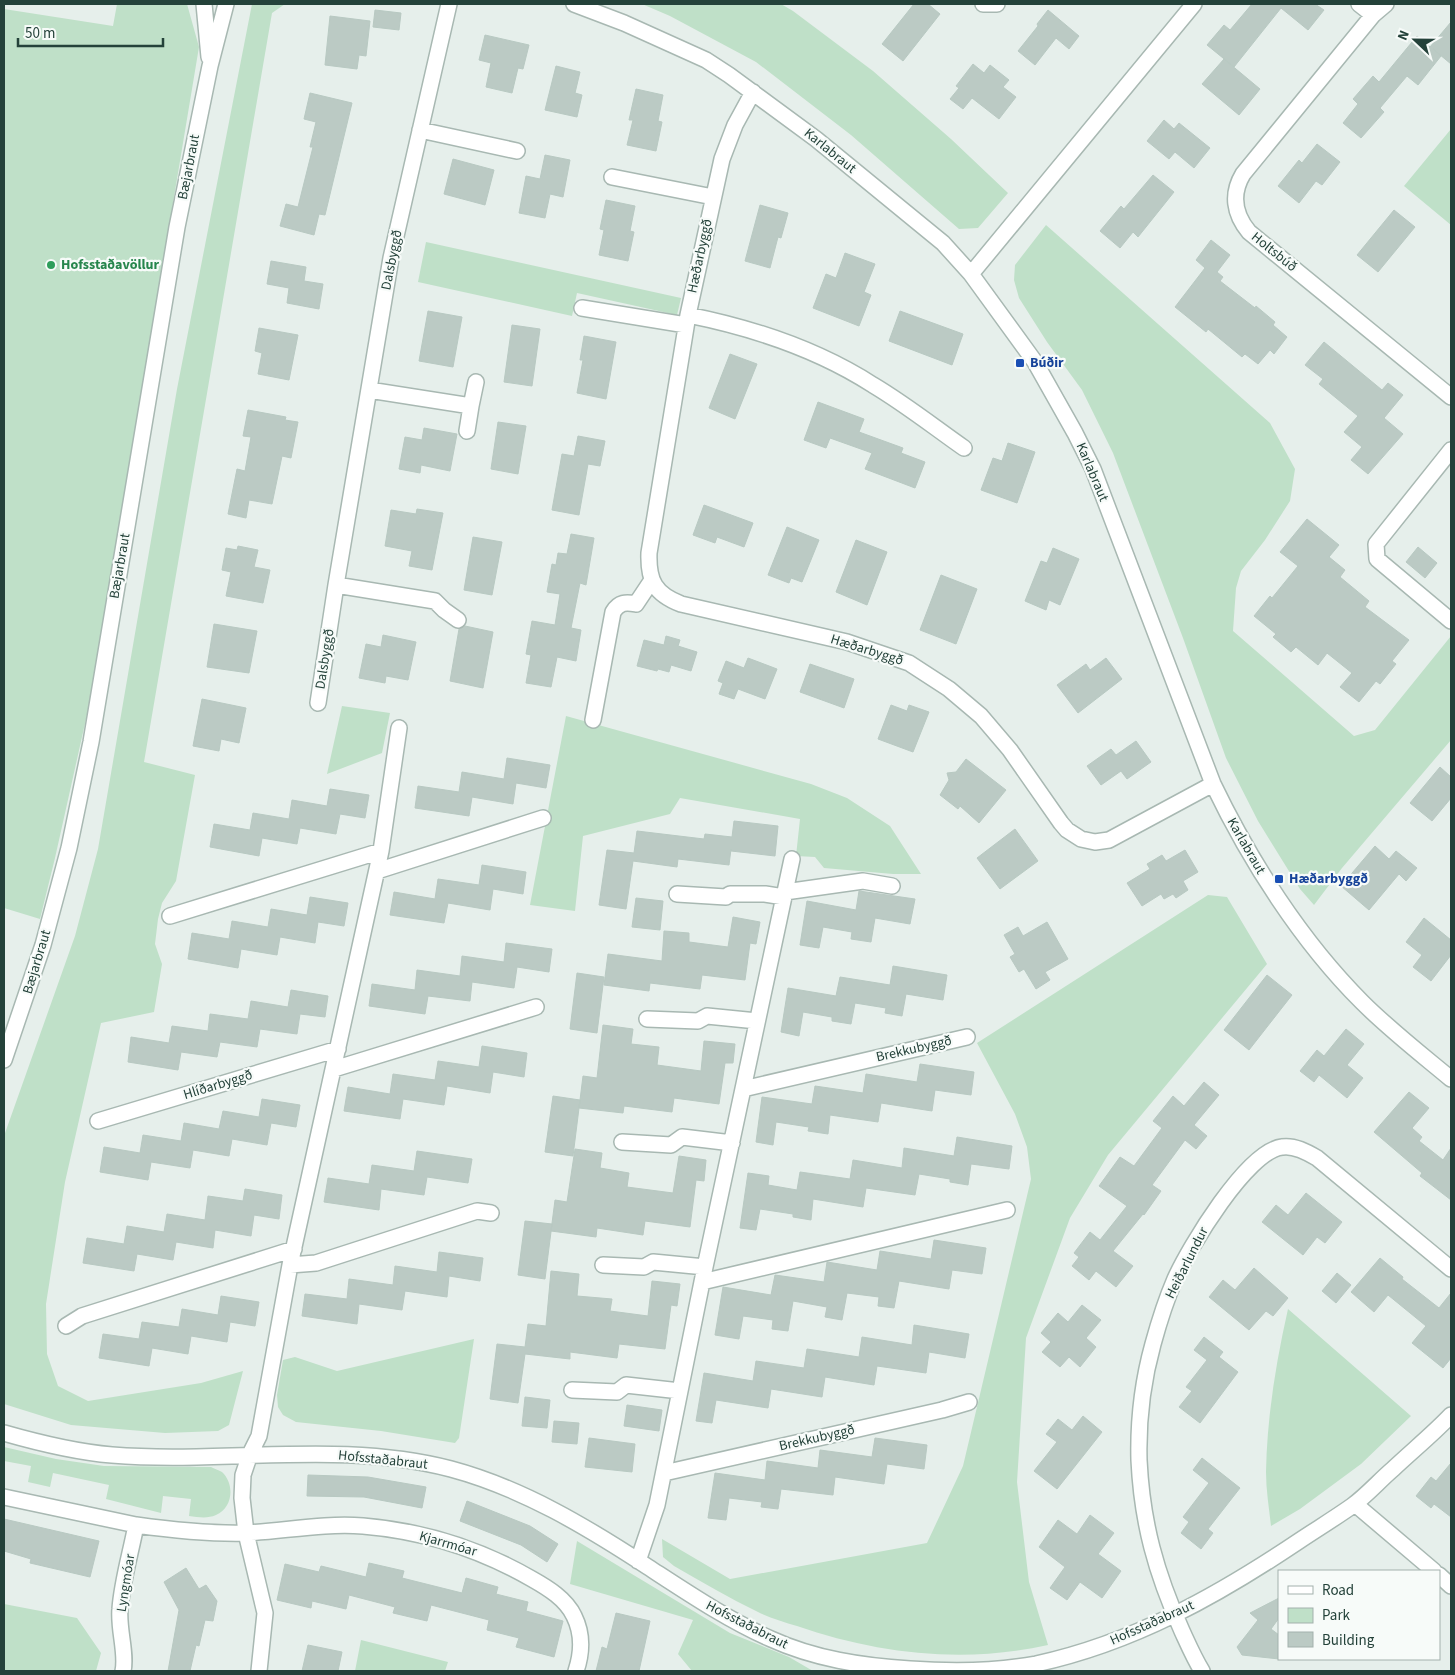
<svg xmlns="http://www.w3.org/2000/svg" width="1455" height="1675" font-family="'Source Sans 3',sans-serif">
<rect width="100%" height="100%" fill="#e6efeb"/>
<path fill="#bfe0c8" d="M117,4H187L199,47L90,701L55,858L40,919L4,908V9L113,26Z
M252,4H285L272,13L144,762L195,775L176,881L162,903L158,919L155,944L162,964L154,1012L101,1023L65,1182L46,1304L47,1354L58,1386L88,1401L201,1383L243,1371L229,1425L218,1431L165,1433L71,1425L4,1404V1136L75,936L98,849L177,389Z
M642,4H781L793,11L873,71L951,139L1008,193L978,228L959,229L851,135L756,62L670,16Z
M1451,129V225L1404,186Z
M1046,225L1270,423L1295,469L1290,501L1265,540L1241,571L1236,588L1233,631L1354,736L1375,730L1451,636V740L1342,868L1314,905L1300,889L1258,821L1226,758L1183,638L1113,453L1082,390L1047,342L1019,298L1014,280L1015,265Z
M426,242L681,298L677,315L577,293L572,316L418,282Z
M342,706L390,713L382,753L327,774Z
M566,716L811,784L847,798L890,826L921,874H893L824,868L815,857L796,856L800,819L680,798L670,814L583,836L575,911L530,905Z
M1208,895L1227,897L1267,964L1108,1155L1070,1218L1026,1338L1017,1482L1029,1582L1048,1645C964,1664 878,1654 797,1626C784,1622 770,1618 758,1612C729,1598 702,1582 674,1566L663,1557L662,1539L730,1579L927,1543L963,1466L1031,1179L1027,1147L1015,1114L977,1043Z
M1288,1309L1411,1416L1361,1464L1300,1509L1271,1526C1269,1508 1266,1490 1266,1472C1267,1417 1276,1362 1288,1309Z
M474,1339L459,1438L455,1443L381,1431L296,1422L283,1415L278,1407L277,1395L283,1360L295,1357L337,1371Z
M4,1447L56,1459L104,1466L211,1467C214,1469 219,1470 222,1472C235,1484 233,1508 216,1515C207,1519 198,1517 189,1516L191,1499L163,1496L161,1513L106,1499L109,1485L53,1473L50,1487L28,1482L31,1466L4,1461Z
M577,1541L730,1633L789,1657L813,1671H692L678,1654L693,1620L570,1584Z
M4,1604L77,1618L101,1653L96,1671H4Z
M361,1640L448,1662L445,1671H355Z"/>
<path fill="#bbcac4" stroke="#b8c9c2" d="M914,4H928L940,14L903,61L882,44Z
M1252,4H1315L1324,10L1308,30L1281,8L1234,67L1207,45L1224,25L1230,30Z
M375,10L401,13L399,30L373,27Z
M1048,10L1079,36L1069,49L1056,38L1035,65L1018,51L1038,26L1037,24Z
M330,16L370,21L366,56L359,55L357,69L325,65Z
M1451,22V64L1433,49L1441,56L1418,85L1407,76L1380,108L1384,112L1361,138L1343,123L1358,104L1353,99L1373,76L1379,82L1417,36L1430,47Z
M485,35L529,45L523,69L518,68L512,93L486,87L491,63L479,60Z
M1224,59L1260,89L1239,115L1202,84Z
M973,64L984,73L990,65L1009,80L1003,87L1016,97L999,119L972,98L963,109L950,99L959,88L956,86Z
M556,66L580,72L575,93L582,95L577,117L545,110Z
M636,89L663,95L658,121L662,122L656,151L627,145L633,120H629Z
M310,93L352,103L325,215L319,214L314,235L280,226L286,204L298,207L313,147H310L316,122L304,119Z
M1164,120L1174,129L1179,123L1210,148L1194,168L1175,152L1169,159L1147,141Z
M1317,144L1340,162L1322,185L1316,181L1299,203L1278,186L1299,160L1302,163Z
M545,155L570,160L563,197L550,194L545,218L519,213L526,176L540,179Z
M453,159L494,170L485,205L444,194Z
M1153,175L1174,192L1138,237L1133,232L1120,248L1100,231L1121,206L1124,209Z
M606,200L635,206L630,231L634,232L628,261L599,255L604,230L600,229Z
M760,205L788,213L781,238L778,237L770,268L745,261Z
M1394,210L1415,227L1378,272L1357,255Z
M1211,240L1230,255L1217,272L1223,277L1220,281L1255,308L1256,306L1275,322L1273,325L1287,337L1274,354L1270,350L1258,364L1245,354L1242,357L1208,329L1206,332L1175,307L1205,268L1196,260Z
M845,253L875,264L864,292L871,295L859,326L813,308L826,274L836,278Z
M271,261L306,267L304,281L323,284L319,309L287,303L289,288L267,284Z
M428,311L462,317L453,367L419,361Z
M900,311L963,334L952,365L889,341Z
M512,325L540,329L532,386L504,382Z
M259,328L298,335L289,380L258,374L262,353L255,351Z
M584,336L616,342L606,399L577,393L583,360H580Z
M1324,342L1382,390L1388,383L1403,395L1384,418L1403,434L1368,474L1351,460L1362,447L1344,432L1358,416L1319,384L1323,379L1305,365Z
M730,354L757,364L735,419L709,408Z
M818,402L864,419L859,432L903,448L901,453L925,462L915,488L865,469L872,453L830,438L826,448L804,440Z
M248,410L286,417L285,420L298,422L291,458L282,456L272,504L249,500L246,518L228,514L237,469L245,471L251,437L243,436Z
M498,422L526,426L518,474L491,469Z
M424,428L457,434L450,471L421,465L420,473L399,469L405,437L422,440Z
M578,436L605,441L600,466L588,464L579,515L552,510L562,454L574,456Z
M1008,443L1035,452L1017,503L981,490L993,458L1002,461Z
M704,505L753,523L744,547L717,537L715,543L693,535Z
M417,509L443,513L432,570L409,566L412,551L385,546L391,510L416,514Z
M1307,519L1339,545L1329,557L1345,570L1340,577L1369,601L1365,607L1409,640L1392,661L1396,664L1380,684L1376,681L1359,702L1340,687L1352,673L1327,653L1318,665L1296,647L1291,652L1273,637L1276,634L1254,616L1270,596L1272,598L1298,566L1280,552Z
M787,527L819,540L802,582L791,578L789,583L768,575Z
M571,534L594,538L586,585L580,583L571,628L581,630L576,661L557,657L551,687L526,683L531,655L526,654L532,621L555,625L560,594L547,592L552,564L556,565L558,553L567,554Z
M473,537L502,542L492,595L464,590Z
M856,540L887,552L867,605L836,592Z
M238,546L258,550L254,567L270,570L263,603L226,596L231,572L222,570L226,548L237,550Z
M1418,547L1437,563L1425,578L1406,562Z
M1053,548L1079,559L1060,605L1049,600L1046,610L1025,601L1041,561L1047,563Z
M941,575L977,589L956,644L920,630Z
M214,624L257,631L249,673L207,667Z
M465,626L493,632L483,688L450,681L459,629Z
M383,635L416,642L408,680L386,676L385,683L359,678L366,644L381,647Z
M666,636L680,640L678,646L697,652L691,671L671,665L669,672L658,669L657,671L637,666L644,640L664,645Z
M748,658L777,669L765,699L738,689L734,699L719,694L723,683L718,681L726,661L744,668Z
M1106,658L1122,679L1078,713L1057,685L1086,664L1090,670Z
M810,664L854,679L844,708L800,692Z
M202,699L246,708L239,743L221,739L219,751L193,746Z
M891,705L907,711L909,705L929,712L913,752L878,739Z
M1136,741L1151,762L1127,779L1121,771L1101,785L1087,766L1111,749L1116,755Z
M507,758L550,765L546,788L516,783L513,804L472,797L469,816L415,808L418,786L459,792L462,772L504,779Z
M966,759L1006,790L979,823L960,806L958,809L940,795L949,780L947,773L956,772Z
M1440,767L1451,777V798L1432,821L1410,803Z
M330,789L369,795L365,818L340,814L336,834L300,828L297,844L262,838L259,856L210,847L214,824L250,830L253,813L289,819L292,800L327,806Z
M734,821L778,826L775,856L731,851V849L729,865L678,859L677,867L633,861L626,909L599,905L607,850L634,853L637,831L704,839L705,834L732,837Z
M1015,829L1038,861L1000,889L977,858Z
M1375,846L1389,859L1396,851L1417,868L1406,881L1399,874L1369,910L1341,886Z
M1185,850L1198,872L1183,881L1188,890L1176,898L1173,894L1164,899L1161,894L1142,906L1127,883L1150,869L1147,864L1162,855L1166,861Z
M482,865L526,872L523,894L493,889L490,910L448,903L444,923L390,915L394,892L435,899L438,879L479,885Z
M859,891L915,899L910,924L875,918L871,942L851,939L852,932L823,927L819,948L800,945L807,901L856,910Z
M310,897L348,903L344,926L318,922L315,943L280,937L277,955L241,949L238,968L188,959L192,933L229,939L232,921L268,927L271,909L307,915Z
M636,898L663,901L660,930L632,927Z
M733,917L760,922L756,944L750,943L745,980L702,975L700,989L650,983L649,991L604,985L608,954L662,961L664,931L689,933V942L728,947Z
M1424,918L1451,940V955L1431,981L1413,967L1422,955L1406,942Z
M1047,922L1068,959L1045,972L1050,980L1036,989L1024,969L1019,972L1010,957L1015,954L1004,935L1018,927L1023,936Z
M506,943L552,949L549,972L517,967L514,988L472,982L470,1001L428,996L425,1014L369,1006L372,984L415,990L417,970L460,976L462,956L504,962Z
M893,966L947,975L943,1000L906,994L902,1016L885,1013L886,1008L855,1003L851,1024L832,1021V1017L803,1012L799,1036L781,1032L788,988L836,996L840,977L890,985Z
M577,973L604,977L597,1033L570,1029Z
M1267,975L1292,995L1249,1050L1224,1030Z
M291,990L328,996L325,1017L300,1014L297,1034L260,1029L257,1047L220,1042L217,1057L181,1052L178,1070L128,1062L131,1037L169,1043L172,1026L208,1031L210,1014L248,1019L251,1001L288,1007Z
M603,1025L633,1029L631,1044L659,1047L657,1065L701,1071L704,1041L735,1044L733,1063H725L719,1104L674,1098L672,1112L624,1106L623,1113L579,1108L583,1076L597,1078Z
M1346,1029L1364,1044L1347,1065L1363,1078L1347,1098L1319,1075L1314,1082L1300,1071L1317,1050L1324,1056Z
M482,1046L527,1053L524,1077L493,1072L490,1093L447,1086L444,1105L403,1099L400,1119L344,1111L348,1087L390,1094L393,1074L435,1080L438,1061L479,1067Z
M920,1064L974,1072L971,1095L935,1090L932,1111L881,1103L878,1122L830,1115L828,1134L808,1131L809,1127L776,1122L773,1145L756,1142L762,1097L812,1104L815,1086L863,1093L866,1074L917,1082Z
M1204,1082L1219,1095L1194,1125L1207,1136L1196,1149L1185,1140L1152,1185L1161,1191L1144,1215L1143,1214L1113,1251L1133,1266L1116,1287L1096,1271L1089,1280L1072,1266L1079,1257L1074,1253L1090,1232L1100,1240L1127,1206L1099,1186L1120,1157L1134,1166L1162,1128L1153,1121L1173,1096L1184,1106Z
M1409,1092L1429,1108L1412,1128L1422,1137L1419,1141L1443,1160L1451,1148V1200L1420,1176L1422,1173L1374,1132Z
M553,1096L580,1100L573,1156L545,1152Z
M262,1099L300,1105L296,1127L271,1123L267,1145L232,1139L229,1156L193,1150L190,1168L151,1162L148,1180L100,1172L104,1147L140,1153L143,1135L181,1141L184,1123L219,1129L223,1111L259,1117Z
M957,1137L1012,1146L1009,1169L971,1164L968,1185L950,1182V1179L919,1174L915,1195L866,1188L863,1207L813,1199L811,1220L793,1217V1214L760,1209L756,1230L740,1228L748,1173L769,1176L768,1185L797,1190L800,1172L850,1179L853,1160L902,1168L904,1148L954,1156Z
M575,1149L602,1153L600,1168L629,1173L627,1187L673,1193L679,1156L706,1160L704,1181L696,1180L690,1227L645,1221L643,1235L597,1228L596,1237L551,1231L555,1200L567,1202Z
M417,1151L472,1159L468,1183L427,1177L424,1195L381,1189L379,1210L324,1202L328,1178L369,1184L372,1165L414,1171Z
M245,1189L282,1195L279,1219L254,1215L251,1236L215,1230L213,1248L176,1242L173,1260L137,1254L134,1271L83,1263L87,1238L124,1244L127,1226L164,1232L167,1214L205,1220L208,1196L243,1201Z
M1306,1193L1342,1222L1325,1243L1317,1237L1303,1255L1262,1222L1276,1205L1288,1215Z
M525,1221L552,1224L545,1279L518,1275Z
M934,1240L986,1248L982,1274L952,1270L949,1289L899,1281L894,1308L878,1306L879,1297L847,1293L842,1320L825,1317L827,1307L793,1301L788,1331L772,1329L773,1320L743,1316L739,1339L715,1335L723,1287L771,1295L775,1275L824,1282L827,1262L877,1270L880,1251L931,1259Z
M439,1252L483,1258L480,1281L449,1276L447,1297L405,1291L402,1310L359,1304L357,1324L302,1316L305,1294L347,1299L349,1279L393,1285L395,1266L437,1272Z
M1380,1258L1403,1277L1402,1279L1439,1308L1451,1293V1358L1443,1368L1412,1343L1426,1326L1388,1295L1374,1312L1351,1292Z
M1254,1268L1288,1298L1273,1316L1266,1311L1249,1330L1209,1297L1223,1280L1235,1290Z
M551,1271L579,1274L577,1296L612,1299L610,1311L648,1316L652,1281L680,1284L677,1306L671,1305L665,1349L619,1344L617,1358L570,1352V1359L525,1354L518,1403L490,1399L497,1344L525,1347L528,1324L546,1326Z
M1337,1273L1351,1285L1336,1303L1322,1291Z
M221,1296L259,1302L255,1326L230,1322L227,1342L191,1336L188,1354L152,1348L149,1366L99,1358L103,1334L139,1339L142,1322L179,1327L182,1309L218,1315Z
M1082,1305L1101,1320L1086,1338L1096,1347L1080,1367L1069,1357L1060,1367L1042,1352L1051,1342L1041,1333L1058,1313L1068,1322Z
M914,1325L969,1334L965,1358L929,1352L926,1373L877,1366L874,1385L825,1377L822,1397L771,1389L768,1408L716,1400L712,1423L696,1421L704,1373L753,1381L756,1361L804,1368L807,1349L859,1357L862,1337L912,1345Z
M1204,1337L1223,1352L1219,1357L1238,1372L1200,1423L1179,1407L1192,1391L1186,1387L1207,1360L1194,1350Z
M525,1397L550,1400L547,1428L522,1426Z
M627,1405L662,1410L659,1431L624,1426Z
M1083,1416L1102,1432L1057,1489L1034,1471L1057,1442L1046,1434L1058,1419L1072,1430Z
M554,1421L579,1423L577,1444L552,1442Z
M589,1438L635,1444L632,1472L585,1467Z
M875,1438L927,1445L924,1469L887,1464L884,1484L835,1477L833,1495L781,1489L778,1509L761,1507L762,1502L729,1498L726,1520L708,1518L715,1473L765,1480L767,1461L818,1468L820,1450L872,1457Z
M1202,1458L1240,1488L1208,1529L1213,1533L1201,1549L1181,1533L1189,1522L1183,1517L1209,1483L1193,1470Z
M1451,1463V1517L1434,1504L1431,1508L1416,1496L1431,1477L1436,1481Z
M308,1475L368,1477L426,1487L422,1508L364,1497L307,1496Z
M467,1501L530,1526L558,1544L547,1562L521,1545L460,1521Z
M1090,1515L1114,1533L1098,1554L1121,1571L1102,1598L1080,1582L1067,1600L1050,1588L1065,1567L1039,1547L1058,1520L1077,1534Z
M4,1519L99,1541L90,1577L30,1563L31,1559L4,1551Z
M369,1563L404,1571L402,1578L462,1593L466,1578L498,1587L496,1594L528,1602L526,1611L563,1621L554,1657L516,1647L519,1638L487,1630L489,1620L431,1605L427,1621L393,1613L395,1607L349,1595L346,1609L312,1601L311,1608L277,1600L285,1564L319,1572L321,1566L366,1577Z
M186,1568L199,1589L206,1585L217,1601L213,1621L205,1620L199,1646L196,1645L190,1671H168L179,1610L164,1582Z
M1279,1598V1618L1271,1629L1279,1635V1659L1242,1655L1237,1647L1258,1620L1250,1613Z
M616,1613L650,1621L639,1671H596L602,1647L607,1649Z
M308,1645L342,1652L338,1671H302Z"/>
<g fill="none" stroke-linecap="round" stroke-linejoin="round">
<g stroke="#a8b8b2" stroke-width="18">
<path id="minor" d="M204,4L209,57
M574,4L624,23L706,60L729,75L816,139L943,243L971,274L1035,362L1075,433L1093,469L1213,784C1250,861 1301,941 1362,1002C1390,1030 1421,1054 1451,1079
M983,4H997
M1359,4L1373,15
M1386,4L1373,15L1243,174C1231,194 1234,214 1249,232L1451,397
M753,92L735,125L722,159L688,315L649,553C648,581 655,594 681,604L847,642L909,663L949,689L981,716L1010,750L1061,823L1067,830L1081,839L1095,842L1109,840L1213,784
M420,130L517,151
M612,177L713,197
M971,274L1194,4
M582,308L686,325
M688,315C753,328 817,349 873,385C905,404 934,427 964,448
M369,390L471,406L467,431
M471,406L476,382
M1451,450L1376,544L1377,559L1451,621
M336,585L435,601L444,610L458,620
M318,703L336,585L391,258L449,4
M593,720L613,612C619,602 626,602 636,604L652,580
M377,871L543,818
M785,892L863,881L892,886
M677,894L726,897L730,894H765L784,897
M170,916L381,851
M647,1019L698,1021L707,1016L757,1021
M4,1060L43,945L69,848L91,742L177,227L210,66L226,4
M334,1069L536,1007
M743,1089L967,1037
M98,1121L338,1049
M622,1142L671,1145L682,1137L732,1143
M290,1265L316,1263L477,1211L491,1213
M603,1265L644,1267L653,1262L705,1267
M702,1282L1007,1210
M66,1326L82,1316L294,1249
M572,1390L617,1392L626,1385L680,1391
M4,1433C39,1443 75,1452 112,1455C225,1464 340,1440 451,1469C522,1488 587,1527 648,1567C688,1593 728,1620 771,1639C815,1659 862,1666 910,1669C952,1672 994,1672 1036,1664C1133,1643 1217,1596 1299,1541C1317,1529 1335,1518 1352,1506C1367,1495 1379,1481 1393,1469C1412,1451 1433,1434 1451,1415
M664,1473L942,1410L969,1402
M4,1497L136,1525C131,1552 122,1581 120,1609C118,1629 127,1654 123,1671
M1355,1504L1434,1571
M136,1525C172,1530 209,1534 246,1533C285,1531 323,1523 363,1526C423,1531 480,1549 532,1579C548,1588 566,1599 574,1616C583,1634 582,1653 576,1671
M638,1561L657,1505L705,1267L792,859
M1439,1575L1451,1586
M259,1671L265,1613L246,1533L242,1498L243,1475L250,1454L259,1436L290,1265L381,851L399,728
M1202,1671C1194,1658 1188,1644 1182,1631C1156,1573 1142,1523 1139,1460C1138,1421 1143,1380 1153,1344C1159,1322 1166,1300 1175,1279C1189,1248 1247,1151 1282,1147C1294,1145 1307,1152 1317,1158L1451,1269"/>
</g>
<use href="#minor" stroke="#fff" stroke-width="15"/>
</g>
<circle fill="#2e9e5b" stroke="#f7fbf9" stroke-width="2" cx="51" cy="265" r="5"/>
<g fill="#1a4fb4" stroke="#f7fbf9" stroke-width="2">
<rect x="1015" y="358" width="10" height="10" rx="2.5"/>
<rect x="1274" y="874" width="10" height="10" rx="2.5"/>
</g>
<g text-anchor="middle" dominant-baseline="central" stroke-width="4.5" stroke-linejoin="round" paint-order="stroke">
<g font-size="14" fill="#24423a" stroke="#f7fbf9">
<text transform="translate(830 151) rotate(39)">Karlabraut</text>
<text transform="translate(189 167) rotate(-79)">Bæjarbraut</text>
<text transform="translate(1274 252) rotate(39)">Holtsbúð</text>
<text transform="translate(700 256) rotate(-78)">Hæðarbyggð</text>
<text transform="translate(392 260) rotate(-79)">Dalsbyggð</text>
<text transform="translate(1092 472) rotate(67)">Karlabraut</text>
<text transform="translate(120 566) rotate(-80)">Bæjarbraut</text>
<text transform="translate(867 650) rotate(17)">Hæðarbyggð</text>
<text transform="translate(325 659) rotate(-81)">Dalsbyggð</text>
<text transform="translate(1246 846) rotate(60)">Karlabraut</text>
<text transform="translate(37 962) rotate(-73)">Bæjarbraut</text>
<text transform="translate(914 1049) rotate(-13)">Brekkubyggð</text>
<text transform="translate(218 1085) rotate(-17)">Hlíðarbyggð</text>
<text transform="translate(1187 1263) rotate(-63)">Heiðarlundur</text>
<text transform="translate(817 1438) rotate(-13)">Brekkubyggð</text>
<text transform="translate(383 1460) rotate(6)">Hofsstaðabraut</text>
<text transform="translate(448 1544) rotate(16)">Kjarrmóar</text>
<text transform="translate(126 1583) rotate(-81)">Lyngmóar</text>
<text transform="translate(1152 1623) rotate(-24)">Hofsstaðabraut</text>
<text transform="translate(747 1625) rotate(27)">Hofsstaðabraut</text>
</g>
<g font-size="14" font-weight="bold" fill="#27864d" stroke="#f7fbf9" text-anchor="start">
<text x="61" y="265">Hofsstaðavöllur</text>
</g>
<g font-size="14" font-weight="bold" fill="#164399" stroke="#f7fbf9" text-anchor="start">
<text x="1030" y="363">Búðir</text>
<text x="1289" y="879">Hæðarbyggð</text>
</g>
</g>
<rect width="1455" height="1675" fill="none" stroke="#24423a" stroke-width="10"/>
<rect x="1278" y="1570" width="162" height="90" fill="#f7fbf9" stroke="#a3b1ad"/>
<rect x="1288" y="1586" width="25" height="8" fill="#ffffff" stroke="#a3b1ad"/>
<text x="1322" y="1595" font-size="15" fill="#24423a">Road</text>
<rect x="1288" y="1608" width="25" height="15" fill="#bfe0c8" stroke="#a3b1ad"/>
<text x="1322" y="1620" font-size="15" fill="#24423a">Park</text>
<rect x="1288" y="1632" width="25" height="15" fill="#bbcac4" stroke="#a3b1ad"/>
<text x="1322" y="1645" font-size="15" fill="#24423a">Building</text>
<g transform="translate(1415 40) rotate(292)" stroke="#f7fbf9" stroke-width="4" paint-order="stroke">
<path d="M0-4L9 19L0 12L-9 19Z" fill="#24423a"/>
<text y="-8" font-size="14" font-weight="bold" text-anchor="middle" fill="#24423a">N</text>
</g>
<path d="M18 38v8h145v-8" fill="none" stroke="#24423a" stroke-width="2.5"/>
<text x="25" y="38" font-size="15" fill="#24423a" stroke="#f7fbf9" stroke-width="4" paint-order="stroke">50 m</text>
</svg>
